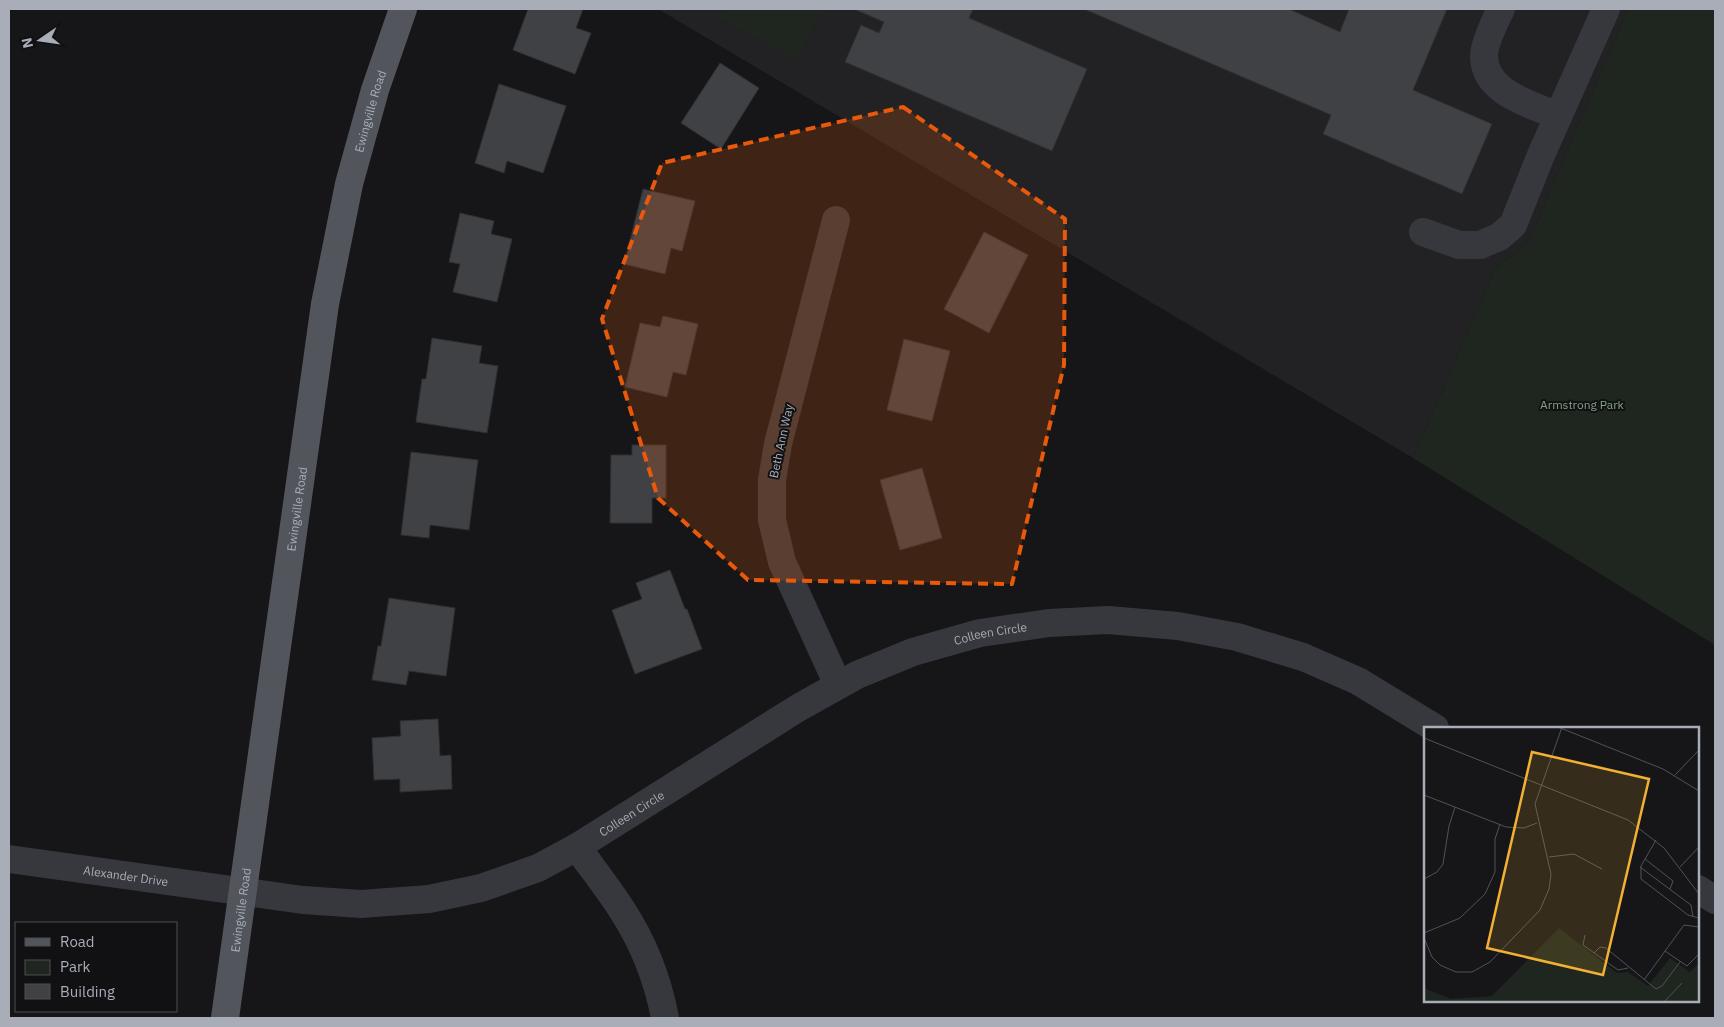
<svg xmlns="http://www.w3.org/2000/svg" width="1724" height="1027" font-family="'IBM Plex Sans',sans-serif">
<rect width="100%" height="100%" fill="#161618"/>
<path fill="#222225" d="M658,9H1628L1529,241L1494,271L1413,458Z"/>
<path fill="#1e261f" d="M724,9H817L822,11L796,60L719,18Z
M1628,9H1715V645L1413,458L1494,271L1529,241Z"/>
<path fill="#404145" stroke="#303034" d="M528,9H583L576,28L591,33L575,74L513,50Z
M854,9H973L969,18L1087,69L1052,151L845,62L861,25L879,33L884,22Z
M1084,9H1289L1340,32L1349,9H1447L1413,90L1492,124L1462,194L1323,134L1331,115Z
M720,63L759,88L721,149L681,123Z
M499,84L566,106L543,173L507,161L504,173L475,163Z
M643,189L695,201L682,251L671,248L665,274L624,264Z
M460,213L494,221L491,234L512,239L497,302L453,292L460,264L449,262Z
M984,232L1028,255L989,333L944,309Z
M663,316L698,324L686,375L673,372L667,397L625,387L640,323L660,327Z
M432,338L482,346L479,363L498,366L487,433L416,422L422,379H426Z
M904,339L950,351L932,421L887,410Z
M632,445H666V498H652V523H610L611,455H632Z
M411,452L478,460L469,530L430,525L429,538L401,535Z
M922,468L942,538L900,550L880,480Z
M670,570L685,609H687L702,649L635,674L612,610L642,599L636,583Z
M389,598L455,608L446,676L409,671L406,685L372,680L378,646H381Z
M438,719L440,756L451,755L452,789L400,792V779L374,780L372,738L401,736L400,721Z"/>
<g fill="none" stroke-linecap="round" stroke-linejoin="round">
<g stroke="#37383d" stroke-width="28">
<path d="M1501,9C1495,21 1484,44 1484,56C1484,93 1531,104 1558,116"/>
<path d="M836,220L778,444L772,480V520L782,562L838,685"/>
<path d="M1423,232L1459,245H1480L1499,237L1513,225L1541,155L1606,9"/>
<path d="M577,847C592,868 608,888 622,910C643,942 658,981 665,1018"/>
<path id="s1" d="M9,859L303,900L361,904L429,899L481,888L538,868L577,847L798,708L857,675L913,652L980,633L1049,623L1108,620L1178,626L1237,637L1303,657L1358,681L1435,728"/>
<path d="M1698,889L1715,900"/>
</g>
<path stroke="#53555c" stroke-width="28" id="s2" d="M225,1018L325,304L349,184L375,90L403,9"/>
</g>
<path fill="#e8590c" fill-opacity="0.2" stroke="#e8590c" stroke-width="4" stroke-dasharray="10 6" stroke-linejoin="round" d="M903,107L1065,219L1064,365L1012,584L748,580L658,498L602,319L662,163Z"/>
<g text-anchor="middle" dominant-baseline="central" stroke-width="4" stroke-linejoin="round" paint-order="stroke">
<g font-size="12" fill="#a8adb8" stroke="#111113">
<text stroke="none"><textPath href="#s2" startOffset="919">Ewingville Road</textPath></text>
<text transform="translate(781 441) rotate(-78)">Beth Ann Way</text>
<text stroke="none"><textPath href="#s2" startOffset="514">Ewingville Road</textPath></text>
<text stroke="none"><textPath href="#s1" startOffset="1050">Colleen Circle</textPath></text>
<text stroke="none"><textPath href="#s1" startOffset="645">Colleen Circle</textPath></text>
<text stroke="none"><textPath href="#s1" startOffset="118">Alexander Drive</textPath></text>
<text stroke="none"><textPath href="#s2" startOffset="109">Ewingville Road</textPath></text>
</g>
<g font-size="12" fill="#7fa381" stroke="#111113">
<text x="1582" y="404">Armstrong Park</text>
</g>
</g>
<g transform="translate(1424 727)">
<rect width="275" height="275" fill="#161618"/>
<path d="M135,201L193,246L204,245L224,259L246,231L266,245L275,236V275H0V261L27,272L68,269Z" fill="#1e261f"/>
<path fill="none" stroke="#505258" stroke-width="1" d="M134,0L239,42L275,64M0,11L204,93L240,121L275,167M251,48L275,23M0,68L82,100L100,101L113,96M232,113L217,139V152L264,188L275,191M125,130L150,127L178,142M221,132L249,154L246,162M216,140L267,178L269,190M256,140L275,120M0,152L13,145L19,137L25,99L31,80M0,206L36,191L61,167L71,145V112L76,97M161,208L159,218L194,243L204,241M0,211L8,230L16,238L32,245H48L66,235L116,183L125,162L127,147L111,77L138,0M241,224L263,239L275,227M170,226L176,220L182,221L232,262L238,259L256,235M220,253L260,198L275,200M240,275L258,256"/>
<path fill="#f2b134" fill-opacity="0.15" stroke="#f2b134" stroke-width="2.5" d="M108,25L225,52L179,248L63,221Z"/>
<rect width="275" height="275" fill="none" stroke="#a8adb8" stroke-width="2.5"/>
</g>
<rect width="1724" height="1027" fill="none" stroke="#a8adb8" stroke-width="20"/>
<rect x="15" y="922" width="162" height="90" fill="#111113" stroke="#4d4f55"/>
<rect x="25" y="938" width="25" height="8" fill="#53555c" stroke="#4d4f55"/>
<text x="60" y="947" font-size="15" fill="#a8adb8">Road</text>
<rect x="25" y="960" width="25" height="15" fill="#1e261f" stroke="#4d4f55"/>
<text x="60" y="972" font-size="15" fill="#a8adb8">Park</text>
<rect x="25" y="984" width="25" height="15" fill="#404145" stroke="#4d4f55"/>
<text x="60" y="997" font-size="15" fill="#a8adb8">Building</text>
<g transform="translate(40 40) rotate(257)" stroke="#111113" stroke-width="4" paint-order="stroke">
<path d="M0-4L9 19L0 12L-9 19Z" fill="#a8adb8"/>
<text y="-8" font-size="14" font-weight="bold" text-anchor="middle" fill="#a8adb8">N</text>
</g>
</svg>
